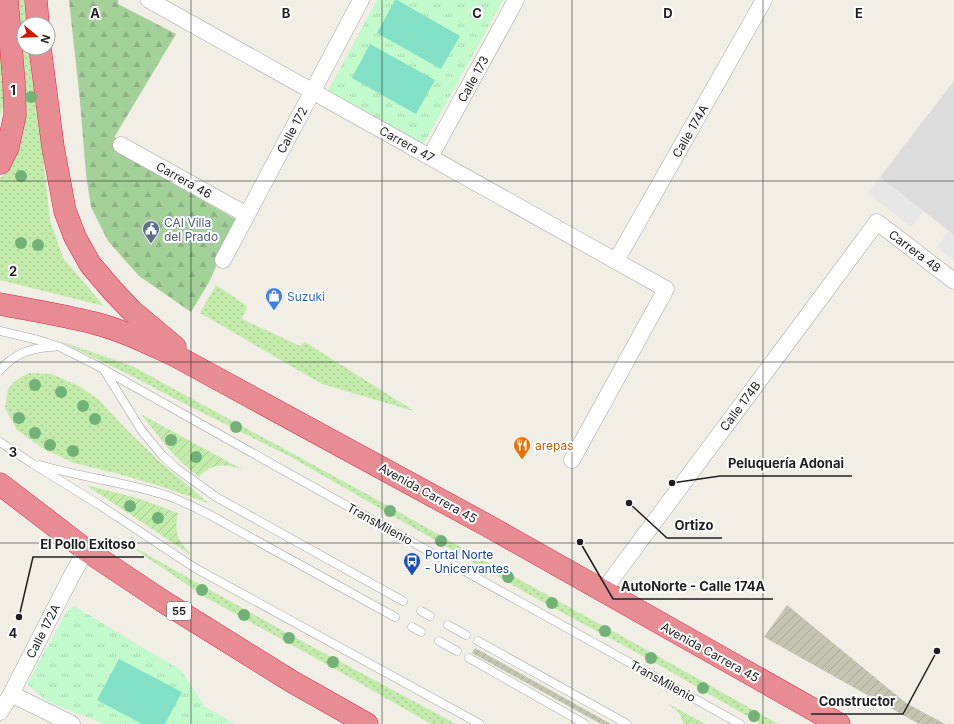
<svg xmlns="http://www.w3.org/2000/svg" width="954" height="724" font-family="Inter,sans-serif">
<defs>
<pattern id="construction-furrows" width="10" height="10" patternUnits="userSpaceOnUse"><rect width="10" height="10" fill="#c3c5b0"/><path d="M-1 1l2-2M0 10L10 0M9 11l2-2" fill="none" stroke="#a7a997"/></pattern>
<pattern id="grass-dots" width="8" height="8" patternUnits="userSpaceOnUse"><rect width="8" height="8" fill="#c3ebab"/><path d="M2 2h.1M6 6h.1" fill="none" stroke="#a7c993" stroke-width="1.8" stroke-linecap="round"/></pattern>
<pattern id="forest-firs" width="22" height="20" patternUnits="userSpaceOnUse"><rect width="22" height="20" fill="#a4d099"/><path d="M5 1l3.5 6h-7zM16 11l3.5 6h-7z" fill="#8db283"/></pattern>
<pattern id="park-tufts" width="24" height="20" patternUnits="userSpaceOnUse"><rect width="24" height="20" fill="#c2facc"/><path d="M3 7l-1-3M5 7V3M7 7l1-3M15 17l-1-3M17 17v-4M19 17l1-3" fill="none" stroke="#a6d6af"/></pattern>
<pattern id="garden-furrows" width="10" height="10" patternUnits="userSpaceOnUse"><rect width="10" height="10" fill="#c3ebab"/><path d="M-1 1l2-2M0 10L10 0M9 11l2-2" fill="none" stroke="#a7c993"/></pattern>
</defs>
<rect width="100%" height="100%" fill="#f0eee5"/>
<path fill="#dddcdc" d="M954,81V235L880,177Z"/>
<path fill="url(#construction-furrows)" d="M787,605L906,703L945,724H919L764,637Z
M475,648L611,724H601L472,653Z"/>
<path fill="url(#grass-dots)" d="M14,0H28L30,24H24V48H33L44,166L50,220L63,258L104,306L0,280V178L9,170L20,147L24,126Z
M0,49L4,94L0,117Z
M216,285L247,306L242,319L300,346L305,342L414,411L322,384L200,313Z
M59,341L109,358L132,366L372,497L468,551L654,654L778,724H761L652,661L528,594L291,457L185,404L126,373Z
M28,373L51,374L79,386L98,399L124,427L159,461L191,488L208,503L160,486L115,473L74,463L44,449L17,430L5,408L8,389L15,381Z
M123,541L285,632L456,724H431L328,665L205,597Z"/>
<path fill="url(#forest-firs)" d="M69,0H118V4L176,34L115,136L121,154L237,220L209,282L191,312L139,276L108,241L91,207L86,174L80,101Z"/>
<path fill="url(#park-tufts)" d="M377,0H503L423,145L327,92Z
M74,606L135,643L181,670L204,706L235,724H104L47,701L27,684L67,611Z"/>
<path fill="url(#garden-furrows)" d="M141,414L243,470C228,463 210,463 199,477L181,462L167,447Z
M86,485L137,498L178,513C173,534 179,543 194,557Z
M667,703L705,724H684L679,713Z"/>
<path fill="#82e0c6" d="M395,0H397L460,36L441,69L377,33Z
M370,44L435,80L416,114L352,78Z
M119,659L182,692L165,724H142L97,700Z"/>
<path fill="#e7e7e7" d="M880,177L923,211L911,227L868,193Z
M949,231L954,235V261L937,247Z"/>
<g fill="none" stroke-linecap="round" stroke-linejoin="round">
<g stroke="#a6a6a6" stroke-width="9">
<path id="lane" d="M0,331L38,340L60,347L94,364L297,478L740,724
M0,370C16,353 30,348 53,347
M104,370L142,431L162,455L176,468L216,497L403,601
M0,442L30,462L98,504L195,568L480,724
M40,465C80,477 122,482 162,494C179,499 194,507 210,515L395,617
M421,611L430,616
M448,625L466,635
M412,627L421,632
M439,641L457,651
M478,641L627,724
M469,658L585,724"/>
</g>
<g stroke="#a6a6a6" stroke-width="17">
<path id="street" d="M149,0L666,289L572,460
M121,145L247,215
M430,157L516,0
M223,260L361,0
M616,261L764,0
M603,591L877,222L954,281
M11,694L72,724
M0,712L11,694L72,575L86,550"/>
</g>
<g stroke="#de224f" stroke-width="23">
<path id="highway" d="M36,0L38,24
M40,48L53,147L65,211L75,237L90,264L112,290L132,311L175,347
M0,163L8,147L15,115L14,83L7,0
M0,304C31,310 63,315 94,323C122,330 148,343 174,355L490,527L839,724
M0,484L86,550L164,602L291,681L367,724"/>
</g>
<use href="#lane" stroke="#fff" stroke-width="8"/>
<use href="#street" stroke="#fff" stroke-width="16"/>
<use href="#highway" stroke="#e88c93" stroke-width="22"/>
</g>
<g fill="#72b279">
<circle cx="31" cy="97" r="6"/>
<circle cx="21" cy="176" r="6"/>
<circle cx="21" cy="243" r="6"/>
<circle cx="38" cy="245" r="6"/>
<circle cx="35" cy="385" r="6"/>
<circle cx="61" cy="392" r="6"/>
<circle cx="83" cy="406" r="6"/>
<circle cx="19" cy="418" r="6"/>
<circle cx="95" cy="419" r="6"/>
<circle cx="236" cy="427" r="6"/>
<circle cx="35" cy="433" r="6"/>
<circle cx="171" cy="440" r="6"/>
<circle cx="50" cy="445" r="6"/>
<circle cx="73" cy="451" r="6"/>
<circle cx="196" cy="457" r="6"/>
<circle cx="130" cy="506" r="6"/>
<circle cx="390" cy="511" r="6"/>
<circle cx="158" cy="518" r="6"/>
<circle cx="441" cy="541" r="6"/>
<circle cx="508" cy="577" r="6"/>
<circle cx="202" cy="590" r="6"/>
<circle cx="552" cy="603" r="6"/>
<circle cx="244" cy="615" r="6"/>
<circle cx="605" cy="631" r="6"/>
<circle cx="289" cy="638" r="6"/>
<circle cx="651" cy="658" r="6"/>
<circle cx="333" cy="662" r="6"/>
<circle cx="703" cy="688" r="6"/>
<circle cx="754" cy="716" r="6"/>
</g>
<path fill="none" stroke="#1f1f1f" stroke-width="1" stroke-opacity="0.55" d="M191,0V724M382,0V724M572,0V724M763,0V724M0,181H954M0,362H954M0,543H954"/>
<defs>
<g id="civic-pin" transform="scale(0.9)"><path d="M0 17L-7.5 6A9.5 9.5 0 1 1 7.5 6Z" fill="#5c6f8a" stroke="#fff"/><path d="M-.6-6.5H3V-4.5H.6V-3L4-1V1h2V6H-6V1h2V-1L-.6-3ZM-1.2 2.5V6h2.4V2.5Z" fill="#fff"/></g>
<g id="shop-pin" transform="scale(0.9)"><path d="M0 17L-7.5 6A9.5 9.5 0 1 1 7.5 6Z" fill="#3f7fe0" stroke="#fff"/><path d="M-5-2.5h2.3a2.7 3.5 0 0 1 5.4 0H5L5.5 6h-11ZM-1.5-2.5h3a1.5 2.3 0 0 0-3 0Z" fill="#fff"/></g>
<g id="restaurant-pin" transform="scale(0.9)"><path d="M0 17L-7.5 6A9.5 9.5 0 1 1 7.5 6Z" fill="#e8710a" stroke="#fff"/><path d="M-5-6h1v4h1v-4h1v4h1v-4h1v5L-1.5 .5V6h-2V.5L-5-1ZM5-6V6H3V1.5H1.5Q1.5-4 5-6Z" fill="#fff"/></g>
<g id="bus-pin" transform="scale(0.9)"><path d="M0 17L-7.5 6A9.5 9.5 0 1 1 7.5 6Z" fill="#1a4fb4" stroke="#fff"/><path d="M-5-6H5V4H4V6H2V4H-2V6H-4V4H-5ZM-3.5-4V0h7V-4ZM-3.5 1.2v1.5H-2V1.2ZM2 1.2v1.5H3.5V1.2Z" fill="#fff"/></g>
</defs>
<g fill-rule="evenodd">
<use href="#civic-pin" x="151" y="229"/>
<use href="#shop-pin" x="274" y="296"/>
<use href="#restaurant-pin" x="522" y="445"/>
<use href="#bus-pin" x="412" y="561"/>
</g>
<g text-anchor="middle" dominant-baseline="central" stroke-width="4" stroke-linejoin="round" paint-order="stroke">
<rect fill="#fff" stroke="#626262" stroke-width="1" x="167" y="602" width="24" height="18" rx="3"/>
<g font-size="11" font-weight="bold" fill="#1f1f1f">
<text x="179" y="611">55</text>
</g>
<g font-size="12" fill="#1f1f1f" stroke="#fff">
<text transform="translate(473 79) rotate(-61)">Calle 173</text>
<text transform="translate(292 130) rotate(-62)">Calle 172</text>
<text transform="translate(690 131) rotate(-60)">Calle 174A</text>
<text transform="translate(407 144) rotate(29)">Carrera 47</text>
<text transform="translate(184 180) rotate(29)">Carrera 46</text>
<text transform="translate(915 251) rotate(37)">Carrera 48</text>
<text transform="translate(740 406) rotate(-53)">Calle 174B</text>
<text transform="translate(428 493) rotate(29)">Avenida Carrera 45</text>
<text transform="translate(380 524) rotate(29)">TransMilenio</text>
<text transform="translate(43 631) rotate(-63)">Calle 172A</text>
<text transform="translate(710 652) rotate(29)">Avenida Carrera 45</text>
<text transform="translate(663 681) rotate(29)">TransMilenio</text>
</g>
<g font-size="12" fill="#4e5e75" stroke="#fff" text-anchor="start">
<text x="164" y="222">CAI Villa<tspan x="164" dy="14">del Prado</tspan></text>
</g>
<g font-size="12" fill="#366cbe" stroke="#fff" text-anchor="start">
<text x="287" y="296">Suzuki</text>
</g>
<g font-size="12" fill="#c56008" stroke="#fff" text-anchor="start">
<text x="535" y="445">arepas</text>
</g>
<g font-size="12" fill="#164399" stroke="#fff" text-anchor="start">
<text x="425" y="554">Portal Norte<tspan x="425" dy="14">- Unicervantes</tspan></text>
</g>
</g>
<g font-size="13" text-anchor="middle" font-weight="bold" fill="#1f1f1f" stroke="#fff" stroke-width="4" stroke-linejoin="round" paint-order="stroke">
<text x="95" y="18">A</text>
<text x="286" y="18">B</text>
<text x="477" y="18">C</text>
<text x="668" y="18">D</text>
<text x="859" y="18">E</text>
<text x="13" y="95">1</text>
<text x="13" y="276">2</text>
<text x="13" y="457">3</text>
<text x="13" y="638">4</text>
</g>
<path fill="none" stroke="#1f1f1f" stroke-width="1.5" d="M672 483L720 476H852M629 503L667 538H722M19 617L33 557H144M580 542L613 599H773M937 651L903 714H811"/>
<g fill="#1f1f1f" stroke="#fff" stroke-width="1.5">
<circle cx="672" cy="483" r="4"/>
<circle cx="629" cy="503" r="4"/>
<circle cx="19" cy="617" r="4"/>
<circle cx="580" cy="542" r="4"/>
<circle cx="937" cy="651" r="4"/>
</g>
<g font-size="13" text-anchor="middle" font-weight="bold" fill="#1f1f1f" stroke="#fff" stroke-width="4" stroke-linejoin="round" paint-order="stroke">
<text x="786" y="468">Peluquería Adonai</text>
<text x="694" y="530">Ortizo</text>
<text x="88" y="549">El Pollo Exitoso</text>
<text x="693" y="591">AutoNorte - Calle 174A</text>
<text x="857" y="706">Constructor</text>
</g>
<g transform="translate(36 36) rotate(108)"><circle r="19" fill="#ffffff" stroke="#a5a5a5"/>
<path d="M0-3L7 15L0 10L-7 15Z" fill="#ce1600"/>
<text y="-6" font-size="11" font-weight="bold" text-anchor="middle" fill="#1f1f1f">N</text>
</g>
</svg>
